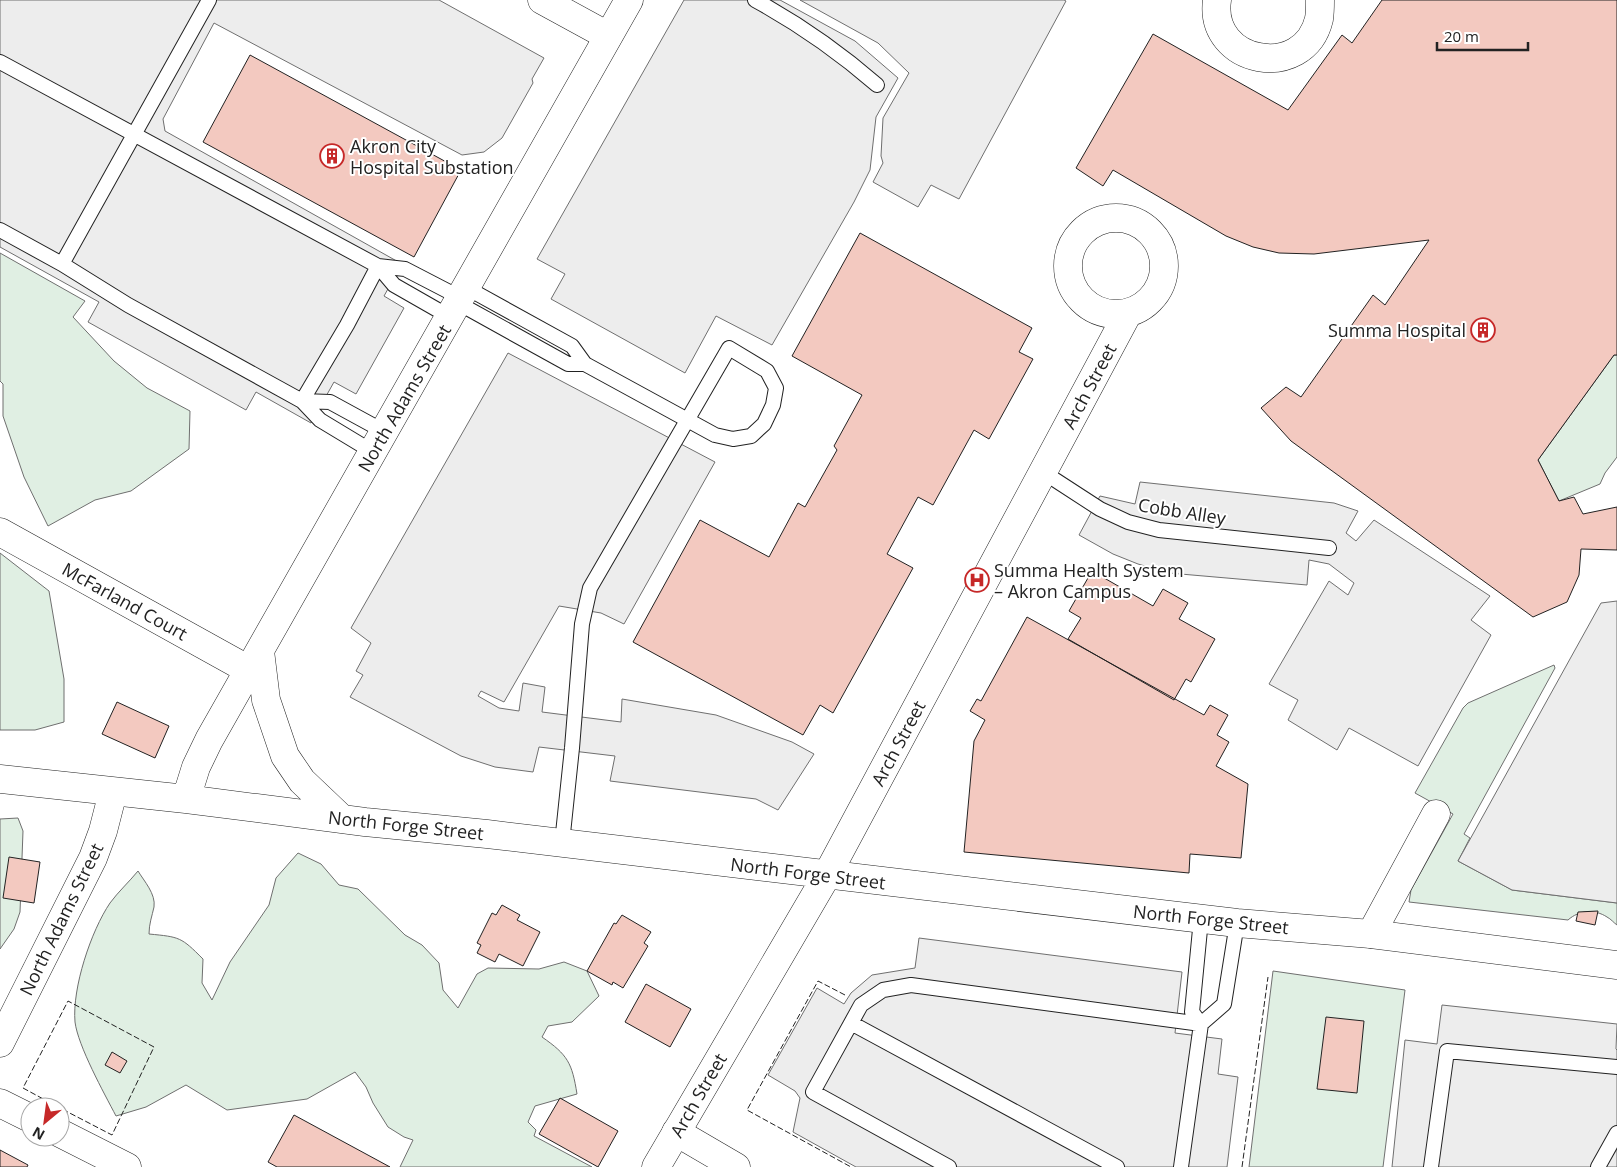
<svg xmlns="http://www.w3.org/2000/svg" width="1617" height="1167" font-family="'Open Sans',sans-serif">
<rect width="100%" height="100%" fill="#fff"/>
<path fill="#e0efe3" stroke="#6f6f6f" d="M0,253L85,301L73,317L114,361L147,388L190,411L189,449L131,491L95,500L48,526L24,477L3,416V384L0,381Z
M1614,355H1617V457L1605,473L1600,484L1559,501L1538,460Z
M0,553L49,591L64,679V722L35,730H0Z
M1554,665L1555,668L1464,834L1470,838L1458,861L1512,890L1617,903V925C1614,923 1611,919 1607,917C1595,909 1579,910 1568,920L1409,902L1411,890L1453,814L1415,793L1463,708L1468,703Z
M18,818L23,831L20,912L14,929L0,949V819Z
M298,853L321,864L339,885L358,889L405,935L422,945L439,963L443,990L458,1008L477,974L488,968L539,969L564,962L587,971L599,996L572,1022L548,1026L542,1037C568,1055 572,1063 577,1094L535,1106L528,1122L536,1130L534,1136L592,1167H400L413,1140L404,1137L388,1127L373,1103L366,1087L355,1072L307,1099L227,1110L186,1085L146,1107L116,1116C104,1093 78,1046 75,1022C72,988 91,931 110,903C118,892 129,882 138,871C144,881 156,894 154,907C152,916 149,924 149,934C180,937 181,937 203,959L202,983L212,1000L230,962L269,905L276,878Z
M1273,971L1405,990L1383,1167H1249Z"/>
<path fill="#ededed" stroke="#6f6f6f" d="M0,0H439L544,58L532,79L533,83L502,138L484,152L462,155L214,23L163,119L165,131L402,264L384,296L404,308L356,394L334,382L311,423L256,392L246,410L88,322L99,302L0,247Z
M684,0H780L855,41L898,78L876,117L870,170L854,202L772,345L716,316L685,373L551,299L565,274L537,259Z
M800,0H1064L1066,1L959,199L931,185L918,207L873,182L883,163L881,156L883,118L909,73L878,43Z
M508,353L715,462L624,624L601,613L559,606L504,702L481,691L478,696L499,708L519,711L523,683L545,687L542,712L621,722L622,699L716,715L792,742L814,754L778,810L756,799L610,781L615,756L539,747L533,772L495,767L461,756L350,697L363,675L356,671L371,643L351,628Z
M1140,482L1334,503L1358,511L1346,533L1356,541L1374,520L1490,596L1471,620L1491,635L1418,766L1349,728L1337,750L1288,720L1298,700L1269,684L1329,581L1348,595L1354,583L1329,564L1309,560L1307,585L1169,573L1138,564L1113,554L1079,535L1100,496L1135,504Z
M1617,601V903L1512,890L1458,861L1601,603Z
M919,938L1182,972L1175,1033L1222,1039L1218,1074L1238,1077L1227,1167H856L793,1132L800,1098L795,1091L768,1075L817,988L844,1004L851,993L872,975L915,968Z
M1442,1005L1617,1024L1616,1049L1617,1050V1167H1392L1405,1040L1437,1044Z"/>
<path fill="#f3c9c0" stroke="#222" d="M1382,0H1617V355H1614L1538,460L1559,501L1574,497L1583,514L1617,507V550L1581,549L1579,575L1567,602L1533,617L1291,441L1261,408L1286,387L1301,397L1373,295L1385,305L1429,240L1314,254L1279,253L1253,247L1226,236L1113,170L1103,186L1076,168L1153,34L1288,110L1342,35L1352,43Z
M250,55L461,170L414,257L203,142Z
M860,233L1032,328L1019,352L1033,359L989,439L974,430L933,505L918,497L887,554L913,568L833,713L820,705L803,735L633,642L700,520L769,557L798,503L805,507L837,450L834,446L862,395L792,356Z
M1092,571L1153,606L1163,589L1188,603L1179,619L1215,639L1191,682L1186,679L1174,700L1068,639L1081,618L1069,611Z
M1027,617L1204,715L1210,705L1228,715L1217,735L1229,742L1216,766L1248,784L1241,858L1190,854L1189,873L964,852L974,741L985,720L970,711L977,699L981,701Z
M117,702L169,726L155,758L102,734Z
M9,857L40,862L34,903L3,898Z
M502,905L520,915L517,920L540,932L523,966L499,954L495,962L477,953L481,945L477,943L492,913L496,915Z
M1598,911L1595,925L1576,921L1578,912Z
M622,915L651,932L644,943L648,946L623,988L613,982L612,985L587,971L614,923L616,924Z
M646,984L691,1009L670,1047L625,1022Z
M1326,1017L1364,1021L1357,1093L1317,1089Z
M112,1052L127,1061L120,1073L105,1065Z
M560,1098L618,1131L598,1167L539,1134Z
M294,1115L390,1167H277L268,1162Z
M0,1150L28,1165L27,1167H0Z"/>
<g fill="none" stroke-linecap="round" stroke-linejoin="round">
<g stroke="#222" stroke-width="16">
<path id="lane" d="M755,0C799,24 839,52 877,85
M0,62L378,266L347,325L302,401L128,305L62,264L0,230
M62,264L209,0
M467,288L572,346L585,364
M458,303L568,364H585L715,435L733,439L751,436L764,424L773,405L776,388L767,371L729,348L590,588L582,624L572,748L562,843
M450,317L394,285L378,266L405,269L461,298
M373,452L320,420L302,401L330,402L385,432
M1043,472L1100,509L1128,522L1159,530L1329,548
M851,1023L1117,1167
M1201,1024L1192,1012L1201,919
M949,1167L813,1092L861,1005L883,990L911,985L1201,1024
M1181,1167L1201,1024L1224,1004L1237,923
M1431,1167L1447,1051L1617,1067
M1598,1167L1617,1133"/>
</g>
<g stroke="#222" stroke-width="29">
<path id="street" d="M542,0L608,36
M1217,0C1208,64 1304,82 1319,19C1320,13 1320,6 1320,0
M1068 266a48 48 0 1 1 96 0a48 48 0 1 1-96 0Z
M0,532L249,670
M827,875L1128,313
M1371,934L1436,814
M0,1043L93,858L103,831L113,792
M0,1103L30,1118
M676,1132L736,1167
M60,1133L127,1167"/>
</g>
<g stroke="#222" stroke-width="29">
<path id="secondary" d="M260,651L266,700L285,756L302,781L342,819
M0,779L186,799L365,822L487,834L1237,923L1371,934L1617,965
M186,799L196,767L209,740L629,0
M656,1167L827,875"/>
</g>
<use href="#lane" stroke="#fff" stroke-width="14"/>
<use href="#street" stroke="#fff" stroke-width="28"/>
<use href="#secondary" stroke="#fff" stroke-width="28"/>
<path stroke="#222" stroke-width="1" stroke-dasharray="6 2.5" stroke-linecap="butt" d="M845,995L818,981L747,1110L851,1167
M58,1107L23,1088L68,1001L154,1047L112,1135L60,1108
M1242,1167L1268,977"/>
</g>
<defs>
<g id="building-ring" transform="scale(1.25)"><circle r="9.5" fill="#fff" stroke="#c62828" stroke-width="1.5"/><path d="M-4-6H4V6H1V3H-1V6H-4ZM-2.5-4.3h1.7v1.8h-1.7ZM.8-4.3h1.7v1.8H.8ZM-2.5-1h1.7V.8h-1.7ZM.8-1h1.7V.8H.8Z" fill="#c62828"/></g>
<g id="hospital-ring" transform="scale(1.25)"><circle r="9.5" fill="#fff" stroke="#c62828" stroke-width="1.5"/><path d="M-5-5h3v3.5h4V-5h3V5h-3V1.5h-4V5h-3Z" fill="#c62828"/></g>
</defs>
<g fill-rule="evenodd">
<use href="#building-ring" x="332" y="156"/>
<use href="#building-ring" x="1483" y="330"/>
<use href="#hospital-ring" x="977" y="580"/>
</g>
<g text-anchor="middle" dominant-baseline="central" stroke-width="4" stroke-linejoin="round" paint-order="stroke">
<g font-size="18" fill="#222" stroke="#fff" text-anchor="start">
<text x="350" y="146">Akron City<tspan x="350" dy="21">Hospital Substation</tspan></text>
<text x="1466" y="330" text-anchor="end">Summa Hospital</text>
<text x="994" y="570">Summa Health System<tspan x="994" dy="21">– Akron Campus</tspan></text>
</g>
<g font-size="18" fill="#222" stroke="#fff">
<text transform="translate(1089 386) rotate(-62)">Arch Street</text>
<text transform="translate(404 398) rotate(-60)">North Adams Street</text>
<text transform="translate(1182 511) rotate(9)">Cobb Alley</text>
<text transform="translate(125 601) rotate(29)">McFarland Court</text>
<text transform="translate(898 743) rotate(-62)">Arch Street</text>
<text transform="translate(406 825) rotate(6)">North Forge Street</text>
<text transform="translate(808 873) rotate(7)">North Forge Street</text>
<text transform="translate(61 919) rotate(-64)">North Adams Street</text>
<text transform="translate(1211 919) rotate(6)">North Forge Street</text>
<text transform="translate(698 1095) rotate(-60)">Arch Street</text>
</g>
</g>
<g transform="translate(45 1122) rotate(209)"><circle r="24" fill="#ffffff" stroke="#a7a7a7"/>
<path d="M0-4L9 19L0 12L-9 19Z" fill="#c62828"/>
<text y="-8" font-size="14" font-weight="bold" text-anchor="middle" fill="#222222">N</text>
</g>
<path d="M1437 42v8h91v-8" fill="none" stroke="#222222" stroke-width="2.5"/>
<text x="1444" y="42" font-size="15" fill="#222222" stroke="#ffffff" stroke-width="4" paint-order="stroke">20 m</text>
</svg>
